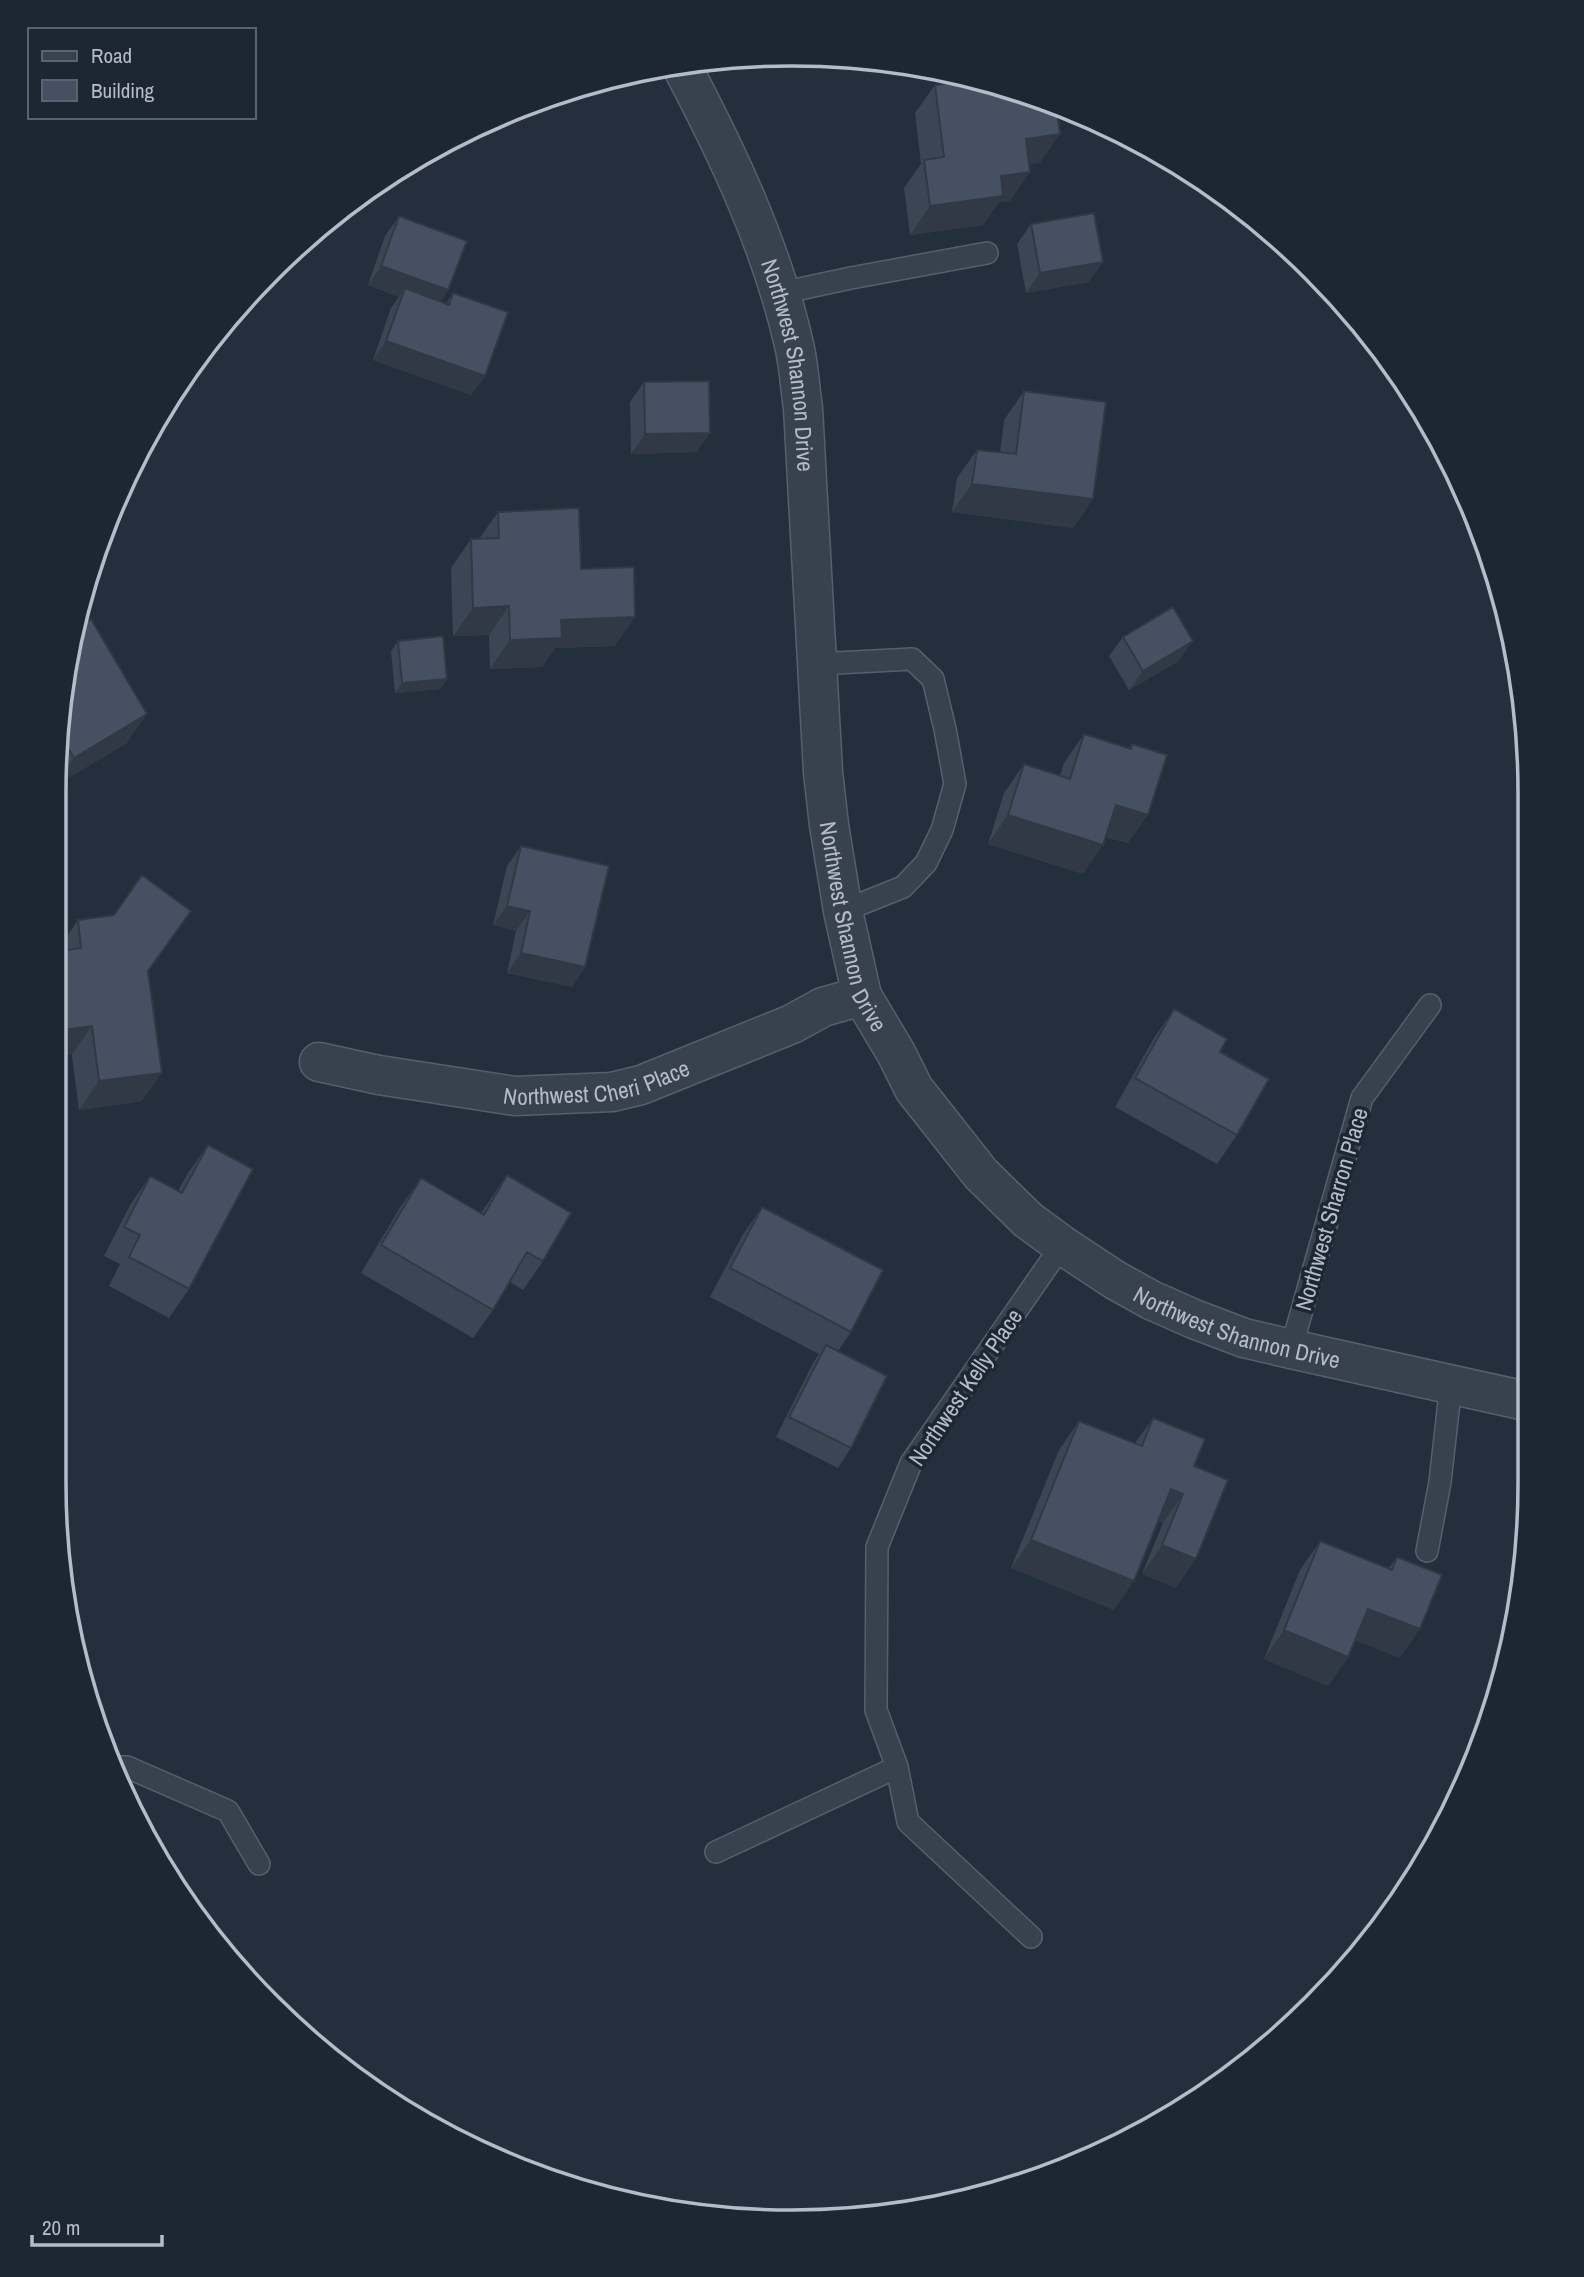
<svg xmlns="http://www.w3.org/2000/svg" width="1584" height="2277" font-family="'Archivo Narrow',sans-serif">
<rect width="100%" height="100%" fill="#242f3e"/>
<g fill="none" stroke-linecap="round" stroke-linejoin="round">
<g stroke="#565f6c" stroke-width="24">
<path id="lane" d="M781,293L851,278L987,253
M817,664L912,659L933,679L945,729L955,784L942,830L926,863L903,887L843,911
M1291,1349L1362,1098L1430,1005
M1427,1551L1440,1482L1451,1384
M110,1767H127L228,1811L259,1864
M716,1852L897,1767
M1031,1937L908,1822L897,1767L876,1710L877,1547L911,1463L1062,1245"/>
</g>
<g stroke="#565f6c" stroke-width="41">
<g id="street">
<path id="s1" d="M681,65C729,156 773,249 795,349C799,368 800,388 803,408L823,772L829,825L843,911L862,996L896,1053L914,1089L981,1174L1028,1220L1062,1245L1115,1280L1151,1300L1194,1319L1244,1338L1291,1349L1530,1402"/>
<path id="s2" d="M319,1062L379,1075L515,1096L612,1092L641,1085L792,1024L823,1007L862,996"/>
</g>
</g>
<use href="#lane" stroke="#38414e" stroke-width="21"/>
<use href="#street" stroke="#38414e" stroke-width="38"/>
</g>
<path fill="#3b4654" d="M935,85L1040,163L1029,164L1010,201L999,202L983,225L910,235L904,188L921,164L915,113Z
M399,216L448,290L440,302L446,304L453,293L485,376L471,395L373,360L391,308L399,297L368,285L385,236Z
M1031,224L1089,282L1026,293L1017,244Z
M644,382L697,452L631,454L630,402Z
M1024,391L1093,499L1073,528L952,512L957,478L977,450L1000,453L1004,420Z
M498,512L581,569L615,646L555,648L542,667L490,669L489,635L453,636L451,568L471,539H479Z
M1123,637L1179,661L1129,690L1109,656Z
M398,641L447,679L440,689L395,693L391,651Z
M68,648L127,743L55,786Z
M1084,734L1129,748L1132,744L1128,843L1106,837L1083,874L988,844L1004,793L1024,764L1060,776L1064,763Z
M521,846L585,967L572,987L507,973L516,931L493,925L507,866Z
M78,920L148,971L142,1101L79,1110L58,949Z
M1174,1009L1220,1052L1237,1135L1217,1164L1115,1107L1154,1038Z
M208,1145L189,1289L169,1318L109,1286L120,1264L104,1256L130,1205L150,1176L178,1191L188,1173Z
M507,1175L543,1261L523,1290L510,1282L493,1310L473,1338L361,1273L401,1206L421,1178L481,1213Z
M762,1207L851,1332L838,1351L851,1448L838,1468L776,1437L812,1365L819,1354L710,1297L742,1236Z
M1153,1418L1194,1466L1176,1588L1142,1574L1163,1523L1158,1521L1114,1610L1011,1568L1059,1450L1079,1421L1135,1443Z
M1320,1541L1388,1569L1397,1557L1400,1658L1355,1640L1348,1657L1328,1686L1264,1659L1300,1570Z"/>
<path fill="#303945" d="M1060,134L1040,163L1006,167L1026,139Z
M1030,172L1010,201L999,202L983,225L910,235L930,206L1001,176Z
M1103,262L1089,282L1026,293L1040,273Z
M381,266L448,290L435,309L405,288L399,297L368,285Z
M386,341L485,376L471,395L373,360Z
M710,433L697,452L631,454L645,434Z
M972,484L1093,499L1073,528L952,512Z
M509,606L489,635L453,636L473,608Z
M635,617L615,646L555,648L542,667L490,669L510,640L561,620Z
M1193,641L1179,661L1129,690L1143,671Z
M447,679L440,689L395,693L402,683Z
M147,714L127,743L55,786L74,758Z
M1116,805L1148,815L1128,843L1096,833Z
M1008,815L1103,845L1083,874L988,844Z
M507,906L530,911L516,931L493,925Z
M521,953L585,967L572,987L507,973Z
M92,1026L72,1054L54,1056V1031Z
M162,1073L142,1101L79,1110L99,1081Z
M1171,1489L1183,1494L1163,1523L1151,1518Z
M1031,1540L1134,1581L1114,1610L1011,1568Z
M1162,1545L1196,1559L1176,1588L1142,1574Z
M1368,1609L1420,1629L1400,1658L1348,1637Z
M1284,1630L1348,1657L1328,1686L1264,1659Z"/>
<path fill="#455162" stroke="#303945" stroke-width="2" d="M973,80L1021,94V98L1029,97L1056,105L1060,134L1026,139L1030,172L1001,176L1003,196L930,206L924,160L944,157L935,85Z
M1094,213L1103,262L1040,273L1031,224Z
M399,216L467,241L448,290L381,266Z
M405,288L449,305L453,293L508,312L485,376L386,341Z
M709,381L710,433L645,434L644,382Z
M1024,391L1106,402L1093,499L972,484L977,450L1016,454Z
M579,508L581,569L634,567L635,617L561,620L562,638L510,640L509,606L473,608L471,539L499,538L498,512Z
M1173,607L1193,641L1143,671L1123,637Z
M91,619L147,714L74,758L60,735L68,648L73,629Z
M443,636L447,679L402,683L398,641Z
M1084,734L1131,749L1132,744L1167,755L1148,815L1116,805L1103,845L1008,815L1024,764L1070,779Z
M521,846L609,866L585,967L521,953L530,911L507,906Z
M142,875L191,911L148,971L162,1073L99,1081L92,1026L54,1031V952L81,948L78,920L114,915Z
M1174,1009L1227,1039L1220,1052L1269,1079L1237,1135L1135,1078Z
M208,1145L253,1169L189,1289L129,1257L140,1235L124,1227L150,1176L182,1193Z
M507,1175L571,1213L543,1261L527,1252L493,1310L381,1245L421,1178L484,1215Z
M762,1207L883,1270L851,1332L730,1268Z
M826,1345L887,1376L851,1448L789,1417Z
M1153,1418L1205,1439L1194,1466L1228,1480L1196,1559L1162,1545L1183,1494L1171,1489L1134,1581L1031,1540L1079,1421L1142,1446Z
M1320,1541L1392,1570L1397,1557L1442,1575L1420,1629L1368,1609L1348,1657L1284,1630Z"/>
<g text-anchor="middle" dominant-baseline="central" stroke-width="7" stroke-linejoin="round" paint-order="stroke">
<g font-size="23" fill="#b4bcc9" stroke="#1d2633">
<text stroke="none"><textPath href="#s1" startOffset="322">Northwest Shannon Drive</textPath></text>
<text stroke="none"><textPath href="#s1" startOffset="889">Northwest Shannon Drive</textPath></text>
<text stroke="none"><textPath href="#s2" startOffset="282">Northwest Cheri Place</textPath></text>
<text transform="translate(1331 1209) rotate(-74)">Northwest Sharron Place</text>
<text stroke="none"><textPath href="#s1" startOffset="1477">Northwest Shannon Drive</textPath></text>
<text transform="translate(965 1387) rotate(-56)">Northwest Kelly Place</text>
</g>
</g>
<path d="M0 0H1584V2277H0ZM792 66H792A726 726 0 0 1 1518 792V1484A726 726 0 0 1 792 2210H792A726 726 0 0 1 66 1484V792A726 726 0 0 1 792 66Z" fill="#1d2633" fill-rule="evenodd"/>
<path fill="none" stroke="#b4bcc9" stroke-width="3.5" d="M792 66H792A726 726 0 0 1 1518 792V1484A726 726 0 0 1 792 2210H792A726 726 0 0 1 66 1484V792A726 726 0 0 1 792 66Z"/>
<rect x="28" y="28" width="228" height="91" fill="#1d2633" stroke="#59626f" stroke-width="2"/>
<rect x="42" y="51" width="35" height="10" fill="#38414e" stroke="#59626f" stroke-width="2"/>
<text x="91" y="63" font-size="21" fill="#b4bcc9">Road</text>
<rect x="42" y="80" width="35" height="21" fill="#455162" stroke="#59626f" stroke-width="2"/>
<text x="91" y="98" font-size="21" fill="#b4bcc9">Building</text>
<path d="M32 2235v10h130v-10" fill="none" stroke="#b4bcc9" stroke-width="3.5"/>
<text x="42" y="2235" font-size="21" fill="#b4bcc9" stroke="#1d2633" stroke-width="5" paint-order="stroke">20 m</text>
</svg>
